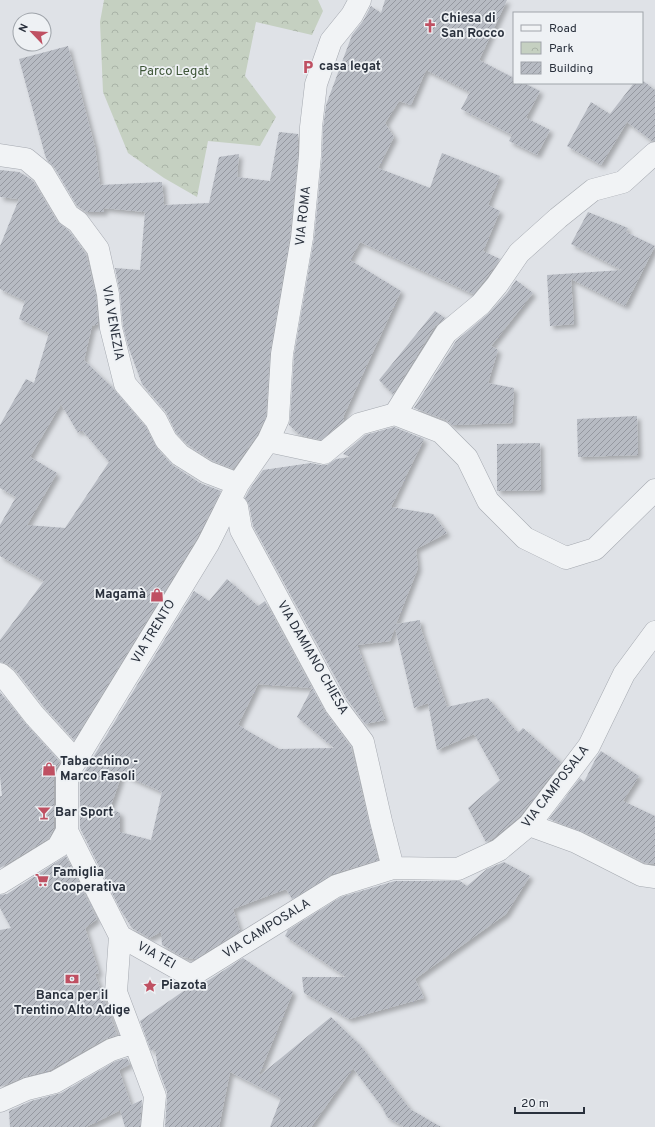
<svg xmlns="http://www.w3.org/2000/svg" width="655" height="1127" font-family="Overpass,sans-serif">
<defs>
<pattern id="park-crowns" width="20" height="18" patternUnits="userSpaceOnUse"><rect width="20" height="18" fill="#c5d0c1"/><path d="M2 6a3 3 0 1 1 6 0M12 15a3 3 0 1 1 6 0" fill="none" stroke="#a9b3a7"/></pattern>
<pattern id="building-hatch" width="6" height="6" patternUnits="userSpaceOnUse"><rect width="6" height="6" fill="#b7bbc3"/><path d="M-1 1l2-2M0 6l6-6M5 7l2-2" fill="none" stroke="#9598a0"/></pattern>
<filter id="shadow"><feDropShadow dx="3.5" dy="3.5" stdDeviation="2" flood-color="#0004"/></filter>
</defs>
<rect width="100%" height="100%" fill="#dfe2e7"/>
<path fill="url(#park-crowns)" d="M104,0H318L323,11L312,35L256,22L245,76L276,117L260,146L208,141L197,197L164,178L128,153L103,92L100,22Z"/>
<path fill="url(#building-hatch)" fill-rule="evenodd" filter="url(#shadow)" d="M385,0H507L479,60L514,78V83H524L540,91L526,118L550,130L537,155L509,141L512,135L461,109L470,92L426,70L411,105L399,101L385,123L394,137L378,168L430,188L442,153L500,176L488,205L500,211L483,251L500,259L487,277L473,294L360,242L350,260L401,291L343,417L344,418L343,421L321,440L304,436L299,434L289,425L290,420L294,355L314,239L322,157L323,128L326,105L352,35L363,21L371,6L381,13Z
M68,46L95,147L100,185L162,182L164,205L209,203L219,157L239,154L237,177L270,181L279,132L298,134V155L290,236L270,353L266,416L257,435L233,469L213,461L188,445L176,433L166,412L142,384L128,346L123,326L120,293L115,268L140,270L145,212L104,208V212H86L77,206L54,167L47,160L45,155L19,59Z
M642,80L655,90V141H652L627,122L601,165L567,146L591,102L610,114L634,83H642Z
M0,170L19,172L26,176L33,181L57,221L69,231L86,254L96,296L98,324L92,326L84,360L113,388L116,392L146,427L157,448L171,464L200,483L221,491L197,538L74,740L44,707L16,671L8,664L0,662V640L44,581L0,556V525L16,497L0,488V425L26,379L34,383L49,333L19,319L25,301L0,289V246L19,199L0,197ZM61,404L78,433L81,429L109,462L65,528L27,525L57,473L30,457Z
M588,212L628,228L626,232L655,246L625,306L571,279L574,324L550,326L547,275L622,270L571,244Z
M516,280L533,293L491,346L498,350L488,383L514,388L512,423L452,425L446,420L414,408L456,341L490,312L507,293Z
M435,311L445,318L435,326L393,394L379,380Z
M637,416L638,455L578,457L577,419Z
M394,427L424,439L391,507L433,514L447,533L416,549L418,568L396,624L420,620L421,629L447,707L488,698L518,733L523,728L561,762L520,816L492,839L486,842L468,808L500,780L474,734L437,750L428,703L414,708L395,628L390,641L357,645L385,720L365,724L347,699L253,526L249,505L245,498L249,490L263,470L311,463L321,465H327L336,459L350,457L343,454L365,435Z
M540,443L541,490L497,491V444Z
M227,579L258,606L265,601L312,688L258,684L238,725L279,749L334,748L297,717L312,688L326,713L351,747L378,860L332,874L292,899L286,889L233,909L240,931L195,959L183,957L162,945L161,932L149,938L132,928L120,909L80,828V779L194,591L209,601ZM122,774L162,792L151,840L120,832V813L110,808Z
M0,692L25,723L60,762L56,768L54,775V828L49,838L0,868V796H2L0,776Z
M601,751L639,776L623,801L655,816V864L645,863L588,834L549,819L580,778L584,782L596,758Z
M66,856L97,919L85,928L99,973L95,974L117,1035L105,1039L50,1070L24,1077L0,1087V930L11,928L0,908V895L7,894Z
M504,862L530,876L506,914L415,979L424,998L349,1019L304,993L302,977H346L285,936L288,930L341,897L395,881H460L467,886L487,869Z
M243,958L293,992L258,1077L331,1017L360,1045L410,1109L441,1127H404L387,1117L382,1107L353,1068L311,1127H270L281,1098L230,1072L219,1127H165L167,1097V1092L158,1068L155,1049L151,1051L140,1021L188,988H192L198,987Z
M127,1058L130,1064L119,1070L131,1105L86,1127H10L9,1111L31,1101L61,1093L116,1061Z
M142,1100L140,1127H125L120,1110Z"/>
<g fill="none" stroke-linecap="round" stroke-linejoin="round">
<g stroke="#a5a9b0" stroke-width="23">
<path id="minor" d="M0,155L26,159L43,173L68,215L78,222L98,249L108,294L111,328L125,384L156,420L166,440L180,455L207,472L238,484
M395,414L446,333L481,304L497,285L519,253L558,218L593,190L623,182L655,153
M268,441L324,453L359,424L395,414L441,432L467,458L488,501L525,538L566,558L595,549L655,490
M230,500L237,507L241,530L336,706L363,742L381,821L393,868
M0,674L6,679L34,715L76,761
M529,825L576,842L641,875L655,877
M0,883L58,847L67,831
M120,936L191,976L336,886L393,868L458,869L499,850L529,825L589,746L624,674L655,632
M0,1101L27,1089L55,1082L111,1050L135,1042
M152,1127L155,1096L116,992L120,936L67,831V775L208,544L238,484L268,441L278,419L282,354L302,238L310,156L311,127L316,84L331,41L352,15L360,0"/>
</g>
<use href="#minor" stroke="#f1f3f5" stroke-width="22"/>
</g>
<defs>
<g id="church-bare" transform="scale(1.08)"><path d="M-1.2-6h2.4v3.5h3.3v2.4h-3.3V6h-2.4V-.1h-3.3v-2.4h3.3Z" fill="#bf5062" stroke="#eef1f4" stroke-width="2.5" paint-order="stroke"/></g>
<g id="parking-bare" transform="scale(1.08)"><path d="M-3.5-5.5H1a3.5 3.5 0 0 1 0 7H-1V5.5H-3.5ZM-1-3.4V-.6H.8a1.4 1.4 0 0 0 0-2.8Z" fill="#bf5062" stroke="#eef1f4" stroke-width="2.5" paint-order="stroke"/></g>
<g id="shop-bare" transform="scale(1.08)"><path d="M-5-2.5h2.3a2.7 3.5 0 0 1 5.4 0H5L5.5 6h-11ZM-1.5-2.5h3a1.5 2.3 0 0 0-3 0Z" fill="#bf5062" stroke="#eef1f4" stroke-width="2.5" paint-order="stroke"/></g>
<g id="bar-bare" transform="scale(1.08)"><path d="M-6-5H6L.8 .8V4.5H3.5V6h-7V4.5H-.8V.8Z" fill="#bf5062" stroke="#eef1f4" stroke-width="2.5" paint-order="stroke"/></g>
<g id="supermarket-bare" transform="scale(1.08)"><path d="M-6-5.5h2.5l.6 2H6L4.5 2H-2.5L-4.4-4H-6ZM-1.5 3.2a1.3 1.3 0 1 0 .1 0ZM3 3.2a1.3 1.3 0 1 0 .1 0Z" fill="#bf5062" stroke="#eef1f4" stroke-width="2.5" paint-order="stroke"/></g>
<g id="bank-bare" transform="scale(1.08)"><path d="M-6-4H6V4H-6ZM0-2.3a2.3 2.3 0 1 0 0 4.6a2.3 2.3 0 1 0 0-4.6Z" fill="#bf5062" stroke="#eef1f4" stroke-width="2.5" paint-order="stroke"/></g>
<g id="sight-bare" transform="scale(1.08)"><path d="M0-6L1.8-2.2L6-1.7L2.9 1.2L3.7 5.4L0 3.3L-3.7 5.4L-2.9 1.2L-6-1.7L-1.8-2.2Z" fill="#bf5062" stroke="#eef1f4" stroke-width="2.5" paint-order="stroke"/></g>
</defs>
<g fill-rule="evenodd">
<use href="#church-bare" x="430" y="26"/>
<use href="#parking-bare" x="308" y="67"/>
<use href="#shop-bare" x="157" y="595"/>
<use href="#shop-bare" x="49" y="769"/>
<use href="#bar-bare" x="44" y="813"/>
<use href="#supermarket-bare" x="42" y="880"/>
<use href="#bank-bare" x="72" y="979"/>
<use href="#sight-bare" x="150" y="986"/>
</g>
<g text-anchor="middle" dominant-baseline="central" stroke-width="3.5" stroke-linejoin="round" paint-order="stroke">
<g font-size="13" font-weight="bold" fill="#29303c" stroke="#eef1f4" text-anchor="start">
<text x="441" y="19">Chiesa di<tspan x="441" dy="15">San Rocco</tspan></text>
<text x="319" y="67">casa legat</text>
<text x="146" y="595" text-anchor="end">Magamà</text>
<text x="60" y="762">Tabacchino -<tspan x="60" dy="15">Marco Fasoli</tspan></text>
<text x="55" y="813">Bar Sport</text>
<text x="53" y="873">Famiglia<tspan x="53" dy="15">Cooperativa</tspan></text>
<text x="161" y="986">Piazota</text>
<text x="72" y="996" text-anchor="middle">Banca per il<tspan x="72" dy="15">Trentino Alto Adige</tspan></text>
</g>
<g font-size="13" fill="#3e5638" stroke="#eef1f4">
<text x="174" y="72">Parco Legat</text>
</g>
<g font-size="13" fill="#29303c" stroke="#eef1f4">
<text transform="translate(304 216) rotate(-84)">VIA ROMA</text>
<text transform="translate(112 323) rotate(80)">VIA VENEZIA</text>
<text transform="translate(154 632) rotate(-59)">VIA TRENTO</text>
<text transform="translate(312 658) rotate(60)">VIA DAMIANO CHIESA</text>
<text transform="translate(556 787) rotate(-52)">VIA CAMPOSALA</text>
<text transform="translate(267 929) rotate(-32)">VIA CAMPOSALA</text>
<text transform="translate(156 956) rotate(29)">VIA TEI</text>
</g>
</g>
<rect x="513" y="12" width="130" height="72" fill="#eef1f4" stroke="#9fa4aa"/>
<rect x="521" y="25" width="20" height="6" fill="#f1f3f5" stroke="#9fa4aa"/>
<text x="549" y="32" font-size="12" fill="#29303c">Road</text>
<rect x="521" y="42" width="20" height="12" fill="url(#park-crowns)" stroke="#9fa4aa"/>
<text x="549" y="52" font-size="12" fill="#29303c">Park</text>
<rect x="521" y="62" width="20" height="12" fill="url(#building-hatch)" stroke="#9fa4aa"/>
<text x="549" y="72" font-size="12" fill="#29303c">Building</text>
<g transform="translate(32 32) rotate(295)"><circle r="19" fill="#eef1f4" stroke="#9fa4aa"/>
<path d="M0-3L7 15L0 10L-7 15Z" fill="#bf5062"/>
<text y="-6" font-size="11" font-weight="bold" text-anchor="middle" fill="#29303c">N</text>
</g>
<path d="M515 1107v6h69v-6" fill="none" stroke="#29303c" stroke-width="2"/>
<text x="521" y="1107" font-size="12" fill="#29303c" stroke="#eef1f4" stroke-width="3" paint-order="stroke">20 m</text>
</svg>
